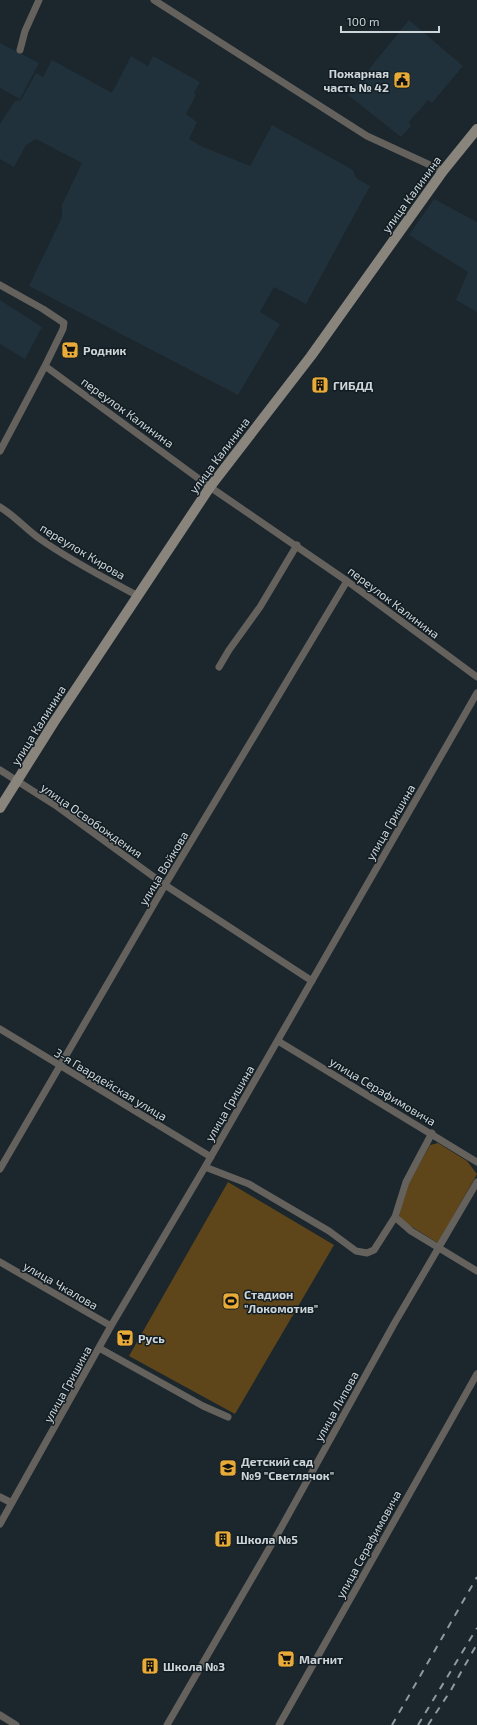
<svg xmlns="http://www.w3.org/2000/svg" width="477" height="1725" font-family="'Exo 2',sans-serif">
<rect width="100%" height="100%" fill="#1b262d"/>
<path fill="#21313b" d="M409,20L463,66L432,103L428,100L409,122L411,126L401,137L348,95Z
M0,43L39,63L20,99L0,88Z
M131,56L148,66L153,56L200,82L194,93L196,95L186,114L197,122L189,139L203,147L250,166L272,125L353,170L356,178L370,186L306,304L274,287L260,312L280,324L238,395L29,286L62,217V205L82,163L36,139L26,145L14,167L0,159V124L15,101L21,100L36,73L43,77L52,60L112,93Z
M434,199L477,222V312L456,300L468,272L409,235Z
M0,300L42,327L25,359L0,344Z"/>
<path fill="#5f461a" d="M438,1143L467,1161L477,1174L438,1243L404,1222L399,1215L409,1183L430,1145Z
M228,1182L334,1245L235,1414L129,1356Z"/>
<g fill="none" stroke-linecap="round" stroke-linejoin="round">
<path stroke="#65625d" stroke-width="7" d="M154,0L367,136L443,171
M20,50L25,31L39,0
M0,285L43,309L64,323L63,329L45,366L210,487L347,581L477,677
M0,451L45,366
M0,507C15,516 26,529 40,539C71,561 105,578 138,596
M219,667L229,650L260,607L297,545
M0,770L55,805L165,885L312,981
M0,1029L211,1157
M278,1041L477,1162
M205,1167L249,1184L329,1231L356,1251L367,1253L374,1250L395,1217L406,1182L432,1133
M0,1169L165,885L347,581
M395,1217L411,1231L477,1271
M0,1262L111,1326
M99,1348L203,1406L228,1417
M0,1497L12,1503
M0,1524L111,1326L205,1167L477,693
M0,1715L16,1725
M167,1725L281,1528L394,1324L477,1182
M279,1725L477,1374"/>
<path stroke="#89847c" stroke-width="10" d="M0,808L54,722L210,487L311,356L443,171L477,129"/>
<path stroke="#90999e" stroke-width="2" stroke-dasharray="7 7" stroke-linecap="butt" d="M392,1725L477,1577
M418,1725L477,1628
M428,1725L451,1690L477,1644"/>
</g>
<defs>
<g id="civic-square" transform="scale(0.9)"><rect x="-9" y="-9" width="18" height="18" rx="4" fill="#e8ab37" stroke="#121d23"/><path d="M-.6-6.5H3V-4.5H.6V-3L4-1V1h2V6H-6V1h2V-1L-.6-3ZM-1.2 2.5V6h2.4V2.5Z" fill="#111"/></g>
<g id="supermarket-square" transform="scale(0.9)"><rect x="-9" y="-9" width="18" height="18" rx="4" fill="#e8ab37" stroke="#121d23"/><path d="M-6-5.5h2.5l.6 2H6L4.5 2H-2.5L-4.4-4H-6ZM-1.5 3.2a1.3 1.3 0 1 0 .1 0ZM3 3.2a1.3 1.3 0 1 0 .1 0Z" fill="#111"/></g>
<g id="building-square" transform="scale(0.9)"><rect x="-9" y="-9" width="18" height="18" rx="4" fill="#e8ab37" stroke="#121d23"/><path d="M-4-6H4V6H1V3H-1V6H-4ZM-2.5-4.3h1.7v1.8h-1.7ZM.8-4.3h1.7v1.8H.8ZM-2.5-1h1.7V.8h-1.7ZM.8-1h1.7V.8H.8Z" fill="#111"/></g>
<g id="stadium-square" transform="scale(0.9)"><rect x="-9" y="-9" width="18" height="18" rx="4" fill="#e8ab37" stroke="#121d23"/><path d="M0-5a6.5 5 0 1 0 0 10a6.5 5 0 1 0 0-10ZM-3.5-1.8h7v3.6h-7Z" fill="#111"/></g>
<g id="school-square" transform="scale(0.9)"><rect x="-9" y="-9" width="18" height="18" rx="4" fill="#e8ab37" stroke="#121d23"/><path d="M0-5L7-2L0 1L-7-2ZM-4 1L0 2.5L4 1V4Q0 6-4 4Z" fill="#111"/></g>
</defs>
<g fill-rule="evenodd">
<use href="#civic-square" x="402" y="80"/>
<use href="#supermarket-square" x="70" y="350"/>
<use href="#building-square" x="320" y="385"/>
<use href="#stadium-square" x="231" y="1301"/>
<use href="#supermarket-square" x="125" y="1338"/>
<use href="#school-square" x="228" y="1468"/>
<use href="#building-square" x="223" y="1539"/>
<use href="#supermarket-square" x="286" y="1659"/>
<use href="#building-square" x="150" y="1666"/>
</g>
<g text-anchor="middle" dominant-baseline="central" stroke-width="3" stroke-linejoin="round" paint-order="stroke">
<g font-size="12" font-weight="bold" fill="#ced5d9" stroke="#121d23" text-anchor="start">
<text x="389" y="73" text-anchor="end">Пожарная<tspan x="389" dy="14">часть № 42</tspan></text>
<text x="83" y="350">Родник</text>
<text x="333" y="385">ГИБДД</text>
<text x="244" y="1294">Стадион<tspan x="244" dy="14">"Локомотив"</tspan></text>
<text x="138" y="1338">Русь</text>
<text x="241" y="1461">Детский сад<tspan x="241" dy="14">№9 "Светлячок"</tspan></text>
<text x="236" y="1539">Школа №5</text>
<text x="299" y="1659">Магнит</text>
<text x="163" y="1666">Школа №3</text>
</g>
<g font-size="12" fill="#ced5d9" stroke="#121d23">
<text transform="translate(411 194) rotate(-54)">улица Калинина</text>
<text transform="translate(128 412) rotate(36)">переулок Калинина</text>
<text transform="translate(219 455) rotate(-53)">улица Калинина</text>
<text transform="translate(83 551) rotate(31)">переулок Кирова</text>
<text transform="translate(394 602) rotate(37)">переулок Калинина</text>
<text transform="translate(38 725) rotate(-58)">улица Калинина</text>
<text transform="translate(92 820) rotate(35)">улица Освобождения</text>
<text transform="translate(390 822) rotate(-60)">улица Гришина</text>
<text transform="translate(163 868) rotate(-59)">улица Войкова</text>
<text transform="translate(111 1084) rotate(31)">3-я Гвардейская улица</text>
<text transform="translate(383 1091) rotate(31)">улица Серафимовича</text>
<text transform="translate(229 1103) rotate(-60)">улица Гришина</text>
<text transform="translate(61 1285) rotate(30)">улица Чкалова</text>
<text transform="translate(67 1384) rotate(-61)">улица Гришина</text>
<text transform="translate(336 1406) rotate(-61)">улица Липова</text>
<text transform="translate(368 1544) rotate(-61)">улица Серафимовича</text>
</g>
</g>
<path d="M341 26v6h98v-6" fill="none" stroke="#ced5d9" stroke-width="2"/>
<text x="347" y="26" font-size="12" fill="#ced5d9" stroke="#121d23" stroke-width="3" paint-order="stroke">100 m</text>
</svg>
